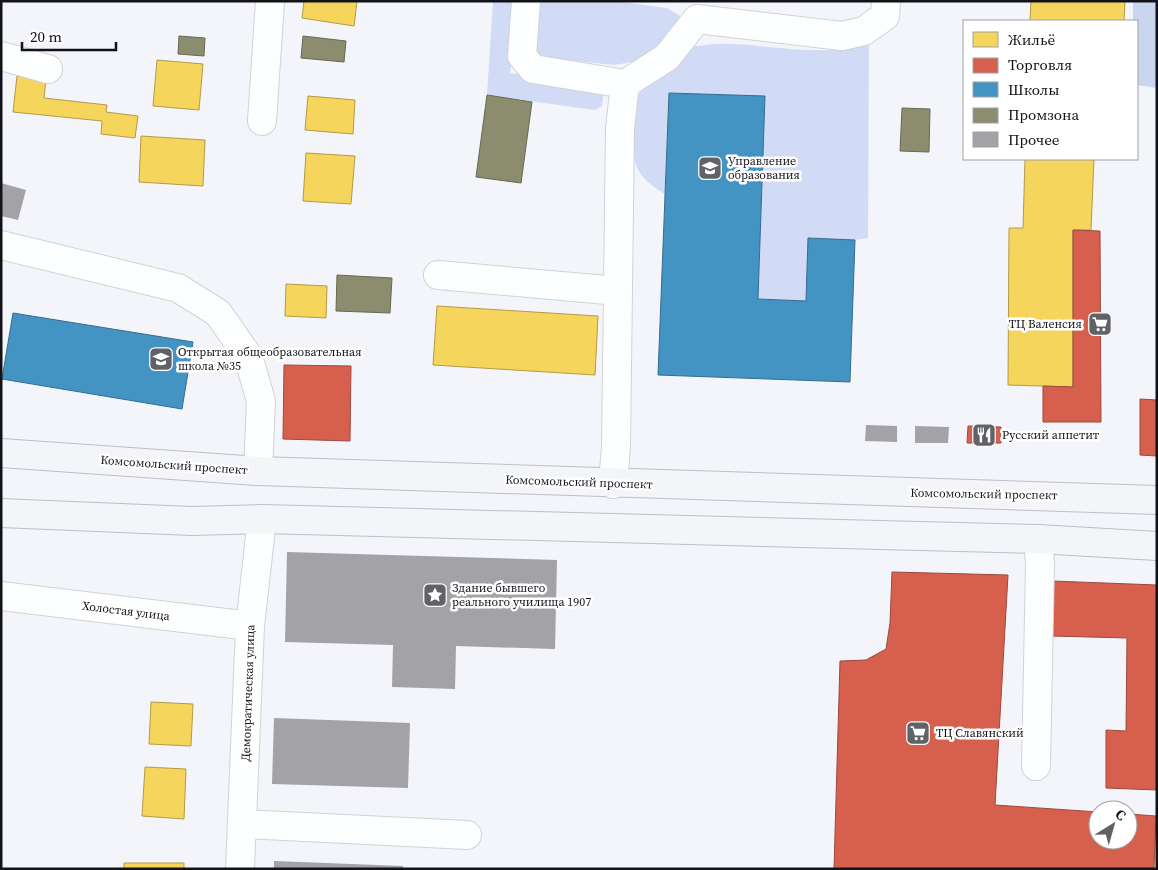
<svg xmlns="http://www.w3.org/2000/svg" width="1158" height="870" font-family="'Source Serif 4',serif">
<rect width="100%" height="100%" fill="#f4f5fa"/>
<path fill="#d1dbf5" d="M493,1H519L510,73L598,88L603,96L602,106L595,110L487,95Z
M537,1H614L667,8L680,16V26L657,50L639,61L614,65L548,58L537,53L532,43Z
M869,38L868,238L855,240L809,238L806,301L758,299L765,97L669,93L665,194C641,179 632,169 633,140C635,96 632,95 667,66C674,61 683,51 691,47C695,46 702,46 706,45C750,38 837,65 869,38Z"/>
<path fill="#cad5f0" d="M1133,1H1157V88L1137,85V21H1133Z"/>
<path fill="#f6d55c" stroke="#b29b48" d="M304,1H357L354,26L302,18Z
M1031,1H1125L1124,21H1030Z
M157,60L203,64L199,110L153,106Z
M17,76L46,79L44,98L107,105L106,112L138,116L135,138L101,134L102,121L13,112Z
M308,96L355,100L353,134L305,130Z
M141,136L205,140L203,186L139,182Z
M306,153L355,156L351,204L303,201Z
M1025,159H1094L1091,230H1073V387L1008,385L1009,228H1023Z
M286,284L327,286L326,318L285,316Z
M437,306L598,316L595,375L433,365Z
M151,702L193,704L191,746L149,744Z
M145,767L186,769L184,819L142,816Z
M124,863H184V869H124Z"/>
<path fill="#d6604d" stroke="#9b493d" d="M1073,230L1100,231L1101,422H1043V386L1073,387Z
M284,365L351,366L350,441L283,439Z
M1140,399L1157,400V456L1140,455Z
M968,426L1001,427V443H967Z
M892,572L1008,575L995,805L1098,812V840H1128V814L1156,816L1154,869H834L840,661L866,660L886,649L890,623Z
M1052,581L1157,585V790L1106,788V730L1126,731L1127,638L1051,636Z"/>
<path fill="#4393c3" stroke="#346d90" d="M669,93L765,96L758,299L806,301L808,238L855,240L850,382L658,375Z
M13,313L193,342L182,409L2,379Z"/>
<path fill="#8c8c6e" stroke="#676854" d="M179,36L205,38L204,56L178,54Z
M303,36L346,41L344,62L301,58Z
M487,95L532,102L521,183L476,177Z
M902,108L930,109L929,152L900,151Z
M337,275L392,278L390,313L336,311Z"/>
<path fill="#a2a2a7" d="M1,183L26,190L18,220L1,216Z
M866,425L897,426V442L865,441Z
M915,426L949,427L948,443H915Z
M287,552L557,560L555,649L456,646L455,689L392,687L393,645L285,642Z
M274,718L410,723L408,788L272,784Z
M274,861L403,866V869H274Z"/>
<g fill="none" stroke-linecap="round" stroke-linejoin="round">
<g stroke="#d1d2d7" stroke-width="30">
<path id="minor" d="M526,1L522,56L533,69L625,84
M1,56L48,69
M262,121L270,1
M1,245L178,288L218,313L248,356L261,401L258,471
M438,275L618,291
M613,484L616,446L620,128L625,84L667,57L697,19L842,36L864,31L885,16L886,1
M1,596L250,626
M1036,766L1040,564L1038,539
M243,824L467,835
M240,869L250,626L262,519"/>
</g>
<g stroke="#bcbfc7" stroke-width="30">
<path id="major" d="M1,453L258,471L1157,500
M1,513L192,521L262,519L1038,539L1157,546"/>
</g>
<use href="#minor" stroke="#fdfefe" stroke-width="28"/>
<use href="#major" stroke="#f4f5f9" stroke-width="28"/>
</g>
<defs>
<g id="school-square" transform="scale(1.25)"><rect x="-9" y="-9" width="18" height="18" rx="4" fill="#616267" stroke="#fff"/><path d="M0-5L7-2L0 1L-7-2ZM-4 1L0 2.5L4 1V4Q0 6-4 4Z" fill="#fff"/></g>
<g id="supermarket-square" transform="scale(1.25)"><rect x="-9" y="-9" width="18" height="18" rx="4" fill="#616267" stroke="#fff"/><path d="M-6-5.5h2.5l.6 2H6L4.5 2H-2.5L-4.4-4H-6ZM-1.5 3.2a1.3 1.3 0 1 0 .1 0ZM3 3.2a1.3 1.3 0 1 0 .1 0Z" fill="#fff"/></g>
<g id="restaurant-square" transform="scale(1.25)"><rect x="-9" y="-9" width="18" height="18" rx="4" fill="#616267" stroke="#fff"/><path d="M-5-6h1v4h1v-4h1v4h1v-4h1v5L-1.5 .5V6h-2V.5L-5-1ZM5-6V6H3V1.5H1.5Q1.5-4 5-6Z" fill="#fff"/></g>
<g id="sight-square" transform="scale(1.25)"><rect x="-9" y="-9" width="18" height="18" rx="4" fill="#616267" stroke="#fff"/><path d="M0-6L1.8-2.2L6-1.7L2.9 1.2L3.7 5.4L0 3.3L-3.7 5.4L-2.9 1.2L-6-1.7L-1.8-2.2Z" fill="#fff"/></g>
</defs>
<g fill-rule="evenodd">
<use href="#school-square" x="710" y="168"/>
<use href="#supermarket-square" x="1100" y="324"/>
<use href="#school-square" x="161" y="359"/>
<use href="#restaurant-square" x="984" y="435"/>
<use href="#sight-square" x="435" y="595"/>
<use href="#supermarket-square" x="918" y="733"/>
</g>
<g text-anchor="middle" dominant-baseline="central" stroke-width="5" stroke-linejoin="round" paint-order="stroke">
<g font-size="12" fill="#121318" stroke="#fff" text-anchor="start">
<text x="728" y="161">Управление<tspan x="728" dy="14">образования</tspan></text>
<text x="1082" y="324" text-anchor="end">ТЦ Валенсия</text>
<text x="178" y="352">Открытая общеобразовательная<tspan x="178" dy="14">школа №35</tspan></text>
<text x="1002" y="435">Русский аппетит</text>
<text x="452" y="588">Здание бывшего<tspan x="452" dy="14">реального училища 1907</tspan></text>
<text x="936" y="733">ТЦ Славянский</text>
</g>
<g font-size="12" fill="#121318" stroke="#fff">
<text transform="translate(174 465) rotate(4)">Комсомольский проспект</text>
<text transform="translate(579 482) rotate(2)">Комсомольский проспект</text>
<text transform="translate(984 494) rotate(1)">Комсомольский проспект</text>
<text transform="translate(126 611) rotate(7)">Холостая улица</text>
<text transform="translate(248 693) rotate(-88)">Демократическая улица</text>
</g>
</g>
<rect width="1158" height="870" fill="none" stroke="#121318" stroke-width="5"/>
<rect x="963" y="20" width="175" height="140" fill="#ffffff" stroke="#a0a1a3"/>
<rect x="973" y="32" width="25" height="15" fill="#f6d55c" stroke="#a0a1a3"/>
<text x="1008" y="45" font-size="15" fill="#121318">Жильё</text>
<rect x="973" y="58" width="25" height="15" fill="#d6604d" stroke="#a0a1a3"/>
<text x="1008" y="70" font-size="15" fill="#121318">Торговля</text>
<rect x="973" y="82" width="25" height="15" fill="#4393c3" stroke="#a0a1a3"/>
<text x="1008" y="95" font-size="15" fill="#121318">Школы</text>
<rect x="973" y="108" width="25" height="15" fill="#8c8c6e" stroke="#a0a1a3"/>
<text x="1008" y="120" font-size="15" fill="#121318">Промзона</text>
<rect x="973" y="132" width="25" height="15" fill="#a2a2a7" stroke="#a0a1a3"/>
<text x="1008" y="145" font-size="15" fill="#121318">Прочее</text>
<g transform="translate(1113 825) rotate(37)"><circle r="24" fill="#ffffff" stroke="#a0a1a3"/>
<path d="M0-4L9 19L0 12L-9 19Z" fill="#616267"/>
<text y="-8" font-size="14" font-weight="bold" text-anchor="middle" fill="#121318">С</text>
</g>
<path d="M22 42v8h94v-8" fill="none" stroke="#121318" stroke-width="2.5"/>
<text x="30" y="42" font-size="15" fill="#121318" stroke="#ffffff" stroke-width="4" paint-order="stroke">20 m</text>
</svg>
